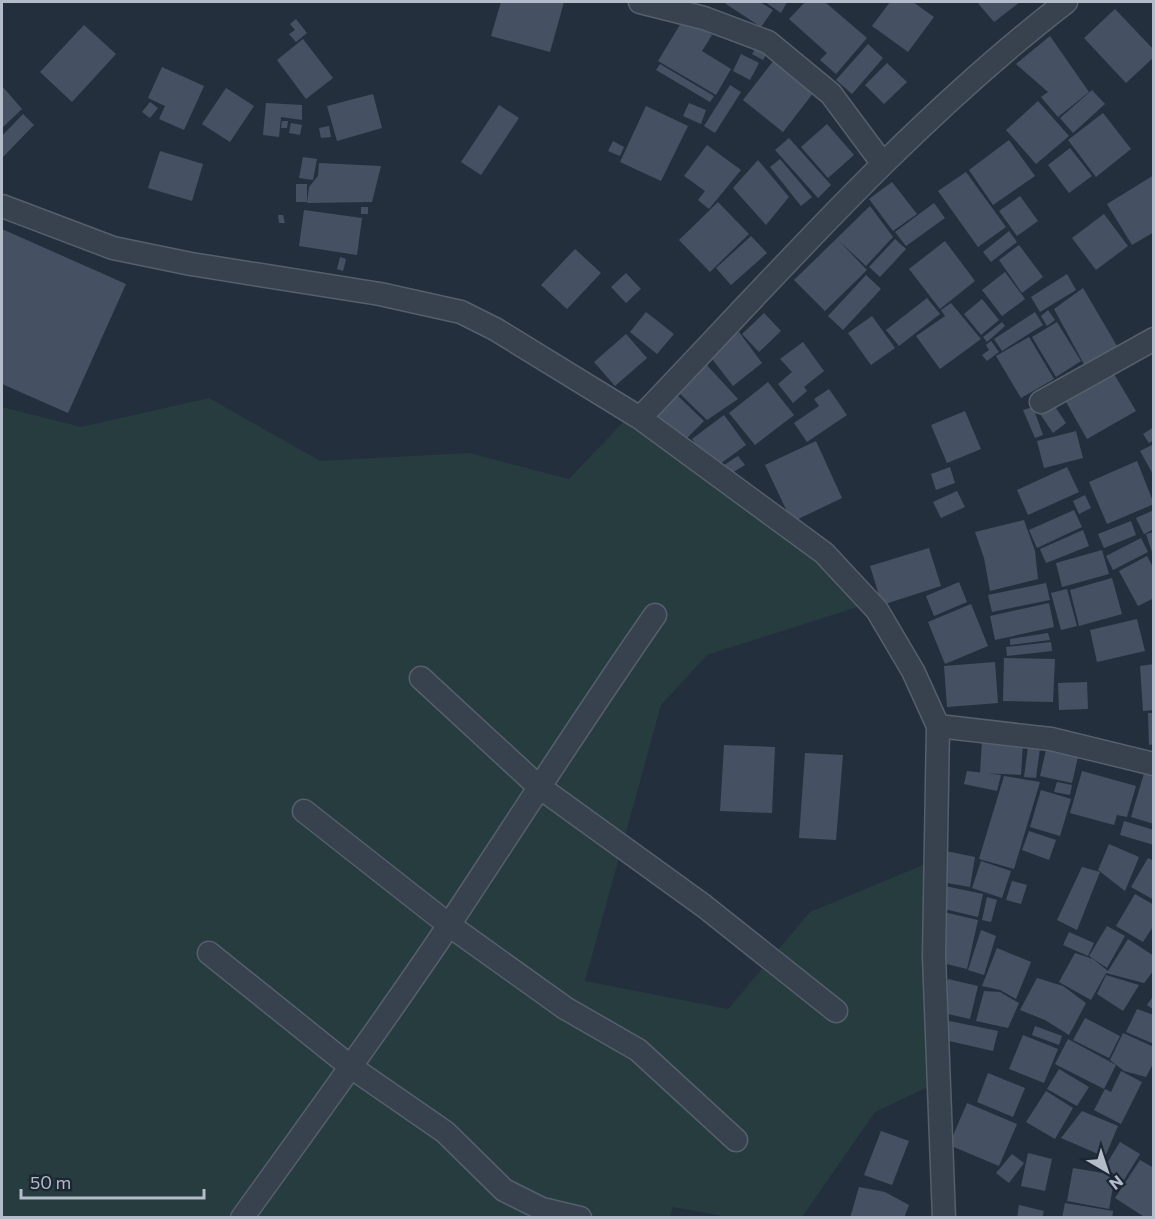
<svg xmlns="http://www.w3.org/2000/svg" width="1155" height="1219" font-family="Commissioner,sans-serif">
<rect width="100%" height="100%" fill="#242f3e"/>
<path fill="#263c3f" d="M209,398L320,461L469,453L569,479L630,415L810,548L867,604L707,655L661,705L585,981L728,1009L810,912L928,863L930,1086L875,1112L802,1217H729L673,1207L670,1218L2,1217V407L81,427Z"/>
<path fill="#455162" d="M501,2H564L550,52L491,36Z
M723,2H760L773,10L761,27Z
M765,2H787L781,13Z
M805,2H825L867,38L836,74L820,60L827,53L789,19Z
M890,2H913L934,17L908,52L872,26Z
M977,2H1020L994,22Z
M1115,9L1154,50V57L1126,83L1084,38Z
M684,18L712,35L702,51L731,69L716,95L658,61Z
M296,19L307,33L296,42L289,34L295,30L290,24Z
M84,25L116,54L72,102L40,72Z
M1050,36L1089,92L1058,117L1041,97L1048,92L1016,64Z
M303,39L333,78L306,99L277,60Z
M868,44L883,58L852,94L836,80Z
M758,45L768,51L763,60L752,54Z
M741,54L759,63L750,80L733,71Z
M774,60L814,92L783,132L743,100Z
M887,63L907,82L884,104L865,85Z
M660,64L714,96L710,102L656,70Z
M162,67L204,86L184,130L159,119L165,106L148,98Z
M730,85L741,92L715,133L704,126Z
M2,86L22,109L2,128Z
M226,88L254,106L230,142L202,124Z
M1092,90L1105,104L1073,133L1060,118Z
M373,94L382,128L337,141L327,106Z
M1038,101L1069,136L1036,164L1006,130Z
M150,102L158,108L150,118L142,112Z
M266,103L302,105V120L281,117L279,137L263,135Z
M689,103L706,110L701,124L683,116Z
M499,105L519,118L481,175L461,162Z
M646,106L688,126L661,181L620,162Z
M1103,113L1131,149L1096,177L1068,140Z
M23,114L34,125L2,158V136Z
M282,121H288L287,128H281Z
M291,123L302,125L300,135L289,133Z
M827,124L854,155L828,178L801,147Z
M329,126L331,137L321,138L319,128Z
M789,138L831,185L818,198L775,150Z
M1009,140L1035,176L993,205L969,170Z
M613,141L624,147L620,156L608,151Z
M707,145L741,170L709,209L698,200L705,191L684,176Z
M1070,148L1092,176L1069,193L1048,165Z
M160,151L203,164L192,201L148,188Z
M303,157L317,159L313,180L299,178Z
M780,159L812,197L801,206L770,167Z
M758,160L789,197L766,225L733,188Z
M319,163L381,166L372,202L307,203L309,187L318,176Z
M966,172L1006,227L978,247L938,191Z
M1154,175V232L1132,245L1107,204Z
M892,182L917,214L893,231L869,199Z
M296,184H307V202H296Z
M1020,196L1038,221L1017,236L999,211Z
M718,202L749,234L710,272L679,240Z
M934,203L945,218L906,246L895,232Z
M870,206L893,237L866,266L839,241L867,270L825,311L794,280Z
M361,207H368V214H361Z
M304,210L362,218L357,255L299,246Z
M1104,214L1128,246L1096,270L1072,238Z
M278,215H283L285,223H279Z
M2,229L126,284L68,413L2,384Z
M1009,231L1017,242L991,262L983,252Z
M751,236L767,253L731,285L716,268Z
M895,239L906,249L880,277L869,267Z
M945,241L975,281L940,309L909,269Z
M1019,245L1043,277L1022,293L999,260Z
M575,249L601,273L567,309L541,285Z
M340,257L346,259L343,271L337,269Z
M1005,272L1025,299L1002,316L982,290Z
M626,273L641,289L626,303L611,287Z
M1067,274L1076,290L1040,312L1031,297Z
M866,275L881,289L843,330L828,316Z
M1083,288L1117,346L1085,366L1054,309Z
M927,298L940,314L899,346L886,330Z
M982,299L999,320L981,335L964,314Z
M951,303L981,339L940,369L916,336L945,316L941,310Z
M1048,310L1055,320L1047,326L1041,316Z
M646,312L674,334L657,354L630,332Z
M1035,312L1043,325L1002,351L994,339Z
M764,313L781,331L759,352L742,334Z
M872,316L895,348L871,365L848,333Z
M1002,322L1005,326L987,342L983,337Z
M1057,322L1081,361L1056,377L1032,337Z
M739,332L762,363L733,386L709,355Z
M626,334L647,358L615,386L594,362Z
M1029,337L1054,379L1021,398L996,356Z
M991,341L999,352L987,361L982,355L989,350L986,345Z
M803,342L824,371L804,387L807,391L793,403L778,384L792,372L780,359Z
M705,363L738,399L707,420L675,389Z
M1114,374L1136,411L1087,439L1066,402Z
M768,382L794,415L755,445L729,413Z
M829,389L847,415L807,442L794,423L819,406L814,399Z
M676,394L704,421L680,445L652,417Z
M1054,405L1066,423L1053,433L1040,414Z
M1033,407L1043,435L1035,438L1023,410Z
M965,411L981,449L947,463L931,425Z
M724,415L746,445L713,469L692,439Z
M1154,427V440L1149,443L1143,434Z
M1076,431L1083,458L1044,468L1037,441Z
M816,441L842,498L792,522L765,465Z
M1154,444V476L1140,451Z
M738,456L745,465L727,476L721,467Z
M1137,461L1154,504L1107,524L1089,482Z
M950,467L955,483L936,490L931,474Z
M1067,467L1079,492L1028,515L1017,490Z
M957,491L965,507L941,518L933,502Z
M1085,495L1091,508L1079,514L1073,501Z
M1074,510L1082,527L1037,548L1029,530Z
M1154,510V529L1144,534L1136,518Z
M1024,520L1035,551L1038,579L990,591L984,558L975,532Z
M1131,521L1136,535L1104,548L1098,534Z
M1083,530L1089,546L1046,563L1040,549Z
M1154,532V555H1153L1146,534Z
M1141,538L1148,552L1113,570L1106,556Z
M929,548L941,586L882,605L870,566Z
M1102,550L1109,574L1062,587L1056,563Z
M1147,556L1154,569V598L1138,606L1119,571Z
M1112,578L1122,614L1079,626L1070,590Z
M959,582L967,602L934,616L926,596Z
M1046,583L1050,600L992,612L988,595Z
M1067,589L1077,626L1061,630L1051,593Z
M1049,603L1054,627L995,640L990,616Z
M971,604L988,646L945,664L928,622Z
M1137,619L1145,651L1097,662L1090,630Z
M1048,633L1050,640L1010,645V639Z
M1051,642L1052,651L1007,656L1006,647Z
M1004,658L1055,659L1053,702L1003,701Z
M995,662L998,703L947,707L944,666Z
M1154,664V710L1143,711L1140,666Z
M1087,682L1088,709L1059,710L1058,683Z
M1148,713H1154V744L1149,745Z
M982,741L1023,743L1021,775L980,773Z
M724,745L775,747L772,813L720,811Z
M1028,747L1040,748L1036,778L1024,777Z
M1046,750L1078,757L1072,783L1040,776Z
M805,753L843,755L836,840L799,838Z
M1145,770L1154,773V824L1131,817Z
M967,771L1001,775L997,791L964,784Z
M1082,771L1136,786L1127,817L1117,815L1114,825L1070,813Z
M1004,776L1040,782L1014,869L979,859Z
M1057,782L1072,785L1070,795L1054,792Z
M1041,790L1071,799L1060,836L1030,827Z
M1124,821L1154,830V845L1120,835Z
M1029,831L1056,840L1049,860L1022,850Z
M1109,844L1139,857L1125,891L1098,870Z
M941,850L975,857L970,887L936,881Z
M1148,858L1154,861V900L1131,887Z
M981,861L1011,871L1002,898L972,888Z
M1082,867L1100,872L1077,930L1057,920Z
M1012,881L1027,885L1021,904L1006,900Z
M945,886L983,894L978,917L940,908Z
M1135,894L1154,905V925L1143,942L1116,926Z
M987,897L997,900L991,922L982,920Z
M939,911L978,920L967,969L938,962Z
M1107,926L1125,936L1107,968L1089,956Z
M981,930L996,936L984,975L968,970Z
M1069,932L1094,943L1088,956L1063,945Z
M1128,939L1154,956V970L1144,983L1106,973L1091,1000L1059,982L1075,953L1093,959L1108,971Z
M997,948L1031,962L1016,999L1000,990L982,986Z
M1106,975L1139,985L1123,1011L1097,994Z
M1037,978L1063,986L1086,1003L1069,1035L1045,1020L1020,1010Z
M948,979L978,986L970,1019L939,1012Z
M984,991L1000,992L1019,1003L1008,1028L976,1021Z
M1154,995V1010L1147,1005Z
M1137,1009L1154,1015V1044L1126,1032Z
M1085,1018L1120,1036L1109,1058L1073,1040Z
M940,1019L998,1031L993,1051L936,1038Z
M1035,1026L1062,1036L1059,1045L1032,1035Z
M1123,1033L1154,1047V1062L1146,1077L1124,1071L1110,1060Z
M1023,1035L1058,1049L1044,1083L1009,1069Z
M1068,1039L1116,1065L1104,1089L1055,1064Z
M1059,1069L1089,1087L1077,1106L1047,1089Z
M1121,1071L1142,1082L1121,1124L1094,1110L1105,1089L1111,1092Z
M988,1073L1025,1088L1013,1117L977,1102Z
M1046,1091L1073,1108L1055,1139L1026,1122Z
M967,1103L1017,1124L999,1166L949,1145Z
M1082,1111L1118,1126L1105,1157L1061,1138Z
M881,1131L909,1141L892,1185L864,1175Z
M1120,1142L1140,1154L1124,1180L1104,1168Z
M1028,1153L1052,1159L1045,1191L1021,1186Z
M1012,1154L1024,1163L1009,1183L996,1173Z
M1140,1160L1154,1168V1218H1146L1115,1198Z
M1073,1168L1115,1175L1109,1209L1067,1201Z
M859,1187L885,1192L909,1205L904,1218H850Z
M1065,1203L1113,1211L1112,1218H1062Z
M1019,1205L1044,1211L1042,1218H1017Z"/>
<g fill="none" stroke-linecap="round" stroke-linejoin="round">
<g stroke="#565f6c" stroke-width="25">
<path id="street" d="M640,2L704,18L768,42L831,94L883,164
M2,206L113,248L191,264L380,294L461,312L495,329L640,418L824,553L877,610L913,671L938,726L934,956L944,1218
M1041,402L1154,339
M640,418C777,275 909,123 1066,2
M421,678L538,786L704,906L836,1011
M938,726L1051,739L1154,764
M304,811L449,925L565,1008L638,1050L736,1140
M209,953L351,1067L445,1132L504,1190L542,1209L580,1218
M242,1218C312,1121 382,1025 449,925C517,822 584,717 655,615"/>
</g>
<use href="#street" stroke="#38414e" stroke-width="22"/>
</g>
<rect width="1155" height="1219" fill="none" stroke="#b4bcc9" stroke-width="6"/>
<g transform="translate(1107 1171) rotate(141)" stroke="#1d2633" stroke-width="4.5" paint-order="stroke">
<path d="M0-4.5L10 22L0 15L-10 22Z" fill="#b4bcc9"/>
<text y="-9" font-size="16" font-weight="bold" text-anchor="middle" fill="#b4bcc9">N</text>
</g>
<path d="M21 1189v9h183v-9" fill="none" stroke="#b4bcc9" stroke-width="3"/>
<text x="30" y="1189" font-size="18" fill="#b4bcc9" stroke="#1d2633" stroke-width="4.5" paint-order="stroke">50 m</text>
</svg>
